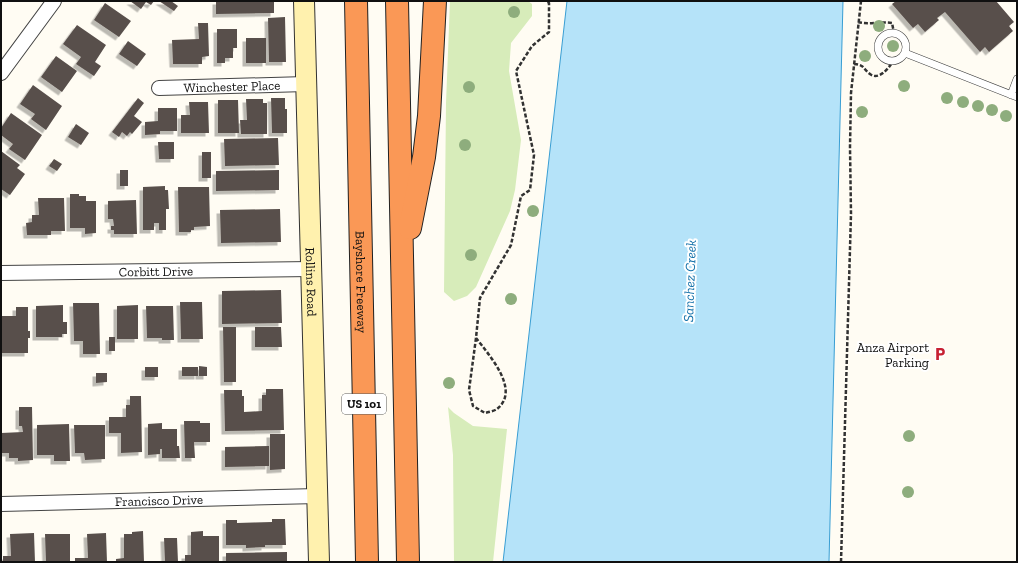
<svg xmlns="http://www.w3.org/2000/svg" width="1018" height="563" font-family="'Zilla Slab',serif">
<defs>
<filter id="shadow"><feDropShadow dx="-3.5" dy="3.5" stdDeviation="0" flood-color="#0004"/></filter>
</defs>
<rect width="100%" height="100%" fill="#fffcf3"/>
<path fill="#d7ecba" d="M450,1H528L532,4V16L511,43L509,71L521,140L515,190L510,211L476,287L467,296L454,301L444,292L446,103Z
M448,407L454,413L473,426L507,429L493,562H454L453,455Z"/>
<path fill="#b5e3f9" stroke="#399ed3" d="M567,1H843L829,562H503Z"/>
<path fill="#59504c" filter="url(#shadow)" d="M130,1H154L151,5L146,2L141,9Z
M159,1H171L178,6L174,11Z
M216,1H274V13L216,14Z
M896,1H996L1014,22L1009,26L1013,31L989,52L985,47L980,52L945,12L937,18L939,20L925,32L918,24L913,28L892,4Z
M105,3L131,21L119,37L94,20Z
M285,17L286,62H269L268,18Z
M198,23H208L209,56L202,57V64H173L172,40L199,39Z
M77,25L106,45L95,62L101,66L94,76L76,64L81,57L63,44Z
M217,29H237V48H233V58H225V63H217Z
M246,38H266V63H246Z
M128,41L146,54L137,66L119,54Z
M56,56L77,71L62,92L41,77Z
M33,85L62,106L46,130L31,119L35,114L20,104Z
M138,98L144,103L134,116L142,122L132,134L130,132L127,136L122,132L119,137L112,132Z
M271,98H285V109H287V133H272Z
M246,99H263V103H267V134H241L240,120H247Z
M218,100H238L239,133H218Z
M189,102H208L209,133H181V115H190Z
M158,108H177V131H160V134L145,135V122L158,121Z
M11,113L42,135L25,160L9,149L13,144L1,135V128Z
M76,124L89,133L81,145L68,137Z
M278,138L279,165L225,166L224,139Z
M158,142H174V159H159Z
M1,151L20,165L17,168L25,174L10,195L1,189Z
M202,152H211V178H202Z
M54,159L62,164L57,171L49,166Z
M120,170H128V186H120Z
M279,170V190L216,191V171Z
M165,186V190H168L169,209H166V230H159V223H154V230H143V187Z
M178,187H209L210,226L194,227V230H191V232H179Z
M70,194H79V196H86V201H96V233L85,234V228H70Z
M38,198H64L65,231H51V235H27L26,223L32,222V215H39Z
M136,200L137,234H114V230H111V226H114L113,219H108V201Z
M280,209L281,242L221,243L220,210Z
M281,290L282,323L222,324V291Z
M180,302H202L203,339H181Z
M73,303H99L100,354H83V341H74Z
M63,305V322H67V334H62V337H36V306Z
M138,305V339H117V306Z
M146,306H173L174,340H162V338H147Z
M16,307H28V331H30V338H28V353H1V316H16Z
M223,327H236V382H224Z
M255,327H281L282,347H255Z
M109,337H115V351H109Z
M199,366L207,367V376H199Z
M145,367H158V377H145Z
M182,367H198V376H182Z
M96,373H107V382L96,383Z
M266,389H283L284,430L225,431L224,390H242V396H244V412L262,411V395H266Z
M130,396H141L142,452L121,453V433H109V417H126V405H130Z
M19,407H32L33,460L18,461V458H9V453H1V433L23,432L22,426H19Z
M184,421H200V423H210V442H194L195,458H185Z
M162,423V429H177V446H179L180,458H162V449H160V454L148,455V424Z
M69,424L70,461H54V455H37V425Z
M74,425H105V459L85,460L84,453H75Z
M270,434H285V469L270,470Z
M269,446V466L225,467V447Z
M272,519H285L286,545H265V547L246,548V545H226V520H237V523L272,522Z
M143,531L144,562H116V559L124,558V534H132V532Z
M203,531V536H219V562H185V555H191V532Z
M34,533L35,562H3V556H11L10,534Z
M106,533L107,562H75V558H88L87,534Z
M45,534H70V562H46Z
M164,538H177L178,562H165Z
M287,552V562H226V553Z"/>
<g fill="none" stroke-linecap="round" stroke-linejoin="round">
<g stroke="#434343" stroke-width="8">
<path id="lane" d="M878 47a14 14 0 1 1 28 0a14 14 0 1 1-28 0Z
M905,53L1017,97
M1011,95L1017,79"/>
</g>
<g stroke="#434343" stroke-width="16">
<g id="street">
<path d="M1,73L54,1"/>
<path id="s1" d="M159,88L306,84"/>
<path id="s2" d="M1,273L311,269"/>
<path id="s3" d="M1,504L318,496"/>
</g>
</g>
<g stroke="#323232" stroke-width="22">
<g id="secondary">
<path id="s4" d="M304,1L319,562"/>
</g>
</g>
<g stroke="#212121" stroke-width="24">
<g id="highway">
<path id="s5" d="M356,1L367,562"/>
<path d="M397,1L408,562"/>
<path d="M410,228L424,157L429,116L435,1"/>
</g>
</g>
<path stroke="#323232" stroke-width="2.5" stroke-dasharray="4 2" stroke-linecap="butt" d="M858,22C869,25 880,21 892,23L894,33
M854,64C865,65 862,68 870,74C879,81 889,68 893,61
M476,338C489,355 521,390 497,409C494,411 489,412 485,413L473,406L469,390L476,338L480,298L511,245L521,196L530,190L534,155L516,71L532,46L549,32V3L546,1
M841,562L851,214L850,147L851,93L861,1"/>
<use href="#lane" stroke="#fff" stroke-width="7"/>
<use href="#street" stroke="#fff" stroke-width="14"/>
<use href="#secondary" stroke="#fff1ae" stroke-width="20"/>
<use href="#highway" stroke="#fa9856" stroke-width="22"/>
</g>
<g fill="#8ead7d">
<circle cx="514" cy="12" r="6"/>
<circle cx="879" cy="26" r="6"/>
<circle cx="893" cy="46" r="6"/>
<circle cx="865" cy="56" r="6"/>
<circle cx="904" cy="86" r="6"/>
<circle cx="469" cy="87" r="6"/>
<circle cx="947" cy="98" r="6"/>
<circle cx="963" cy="102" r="6"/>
<circle cx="978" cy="106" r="6"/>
<circle cx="992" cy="110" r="6"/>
<circle cx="862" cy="112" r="6"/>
<circle cx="1006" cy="116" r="6"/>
<circle cx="465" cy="145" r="6"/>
<circle cx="533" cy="211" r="6"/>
<circle cx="471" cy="255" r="6"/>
<circle cx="511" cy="299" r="6"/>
<circle cx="449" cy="383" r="6"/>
<circle cx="909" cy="436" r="6"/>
<circle cx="908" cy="492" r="6"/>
</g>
<defs>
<g id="parking-bare" transform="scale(1.08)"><path d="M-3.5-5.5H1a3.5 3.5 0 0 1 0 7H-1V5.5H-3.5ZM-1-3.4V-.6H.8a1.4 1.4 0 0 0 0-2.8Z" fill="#c72132" stroke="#fff" stroke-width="2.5" paint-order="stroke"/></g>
</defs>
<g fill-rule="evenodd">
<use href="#parking-bare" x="940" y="354"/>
</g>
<g text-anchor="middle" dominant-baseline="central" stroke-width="4" stroke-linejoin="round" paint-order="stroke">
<rect fill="#fff" stroke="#585858" stroke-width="1" x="342" y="394" width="44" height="20" rx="3"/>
<g font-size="12" font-weight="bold" fill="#101010">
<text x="364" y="404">US 101</text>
</g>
<g font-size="13" fill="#101010" stroke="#fff">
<text stroke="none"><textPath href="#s1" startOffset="73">Winchester Place</textPath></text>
<text stroke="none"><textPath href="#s2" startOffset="155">Corbitt Drive</textPath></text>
<text stroke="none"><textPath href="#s4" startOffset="281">Rollins Road</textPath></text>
<text stroke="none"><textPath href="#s5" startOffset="281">Bayshore Freeway</textPath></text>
<text stroke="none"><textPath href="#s3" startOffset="158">Francisco Drive</textPath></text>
</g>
<g font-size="13" fill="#101010" stroke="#fff" text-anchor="end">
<text x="929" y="347">Anza Airport<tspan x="929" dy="15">Parking</tspan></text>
</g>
<g font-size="14" font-style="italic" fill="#1270a9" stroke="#fff">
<text transform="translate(690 281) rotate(-88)">Sanchez Creek</text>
</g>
</g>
<rect width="1018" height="563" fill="none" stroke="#101010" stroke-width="4"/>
</svg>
